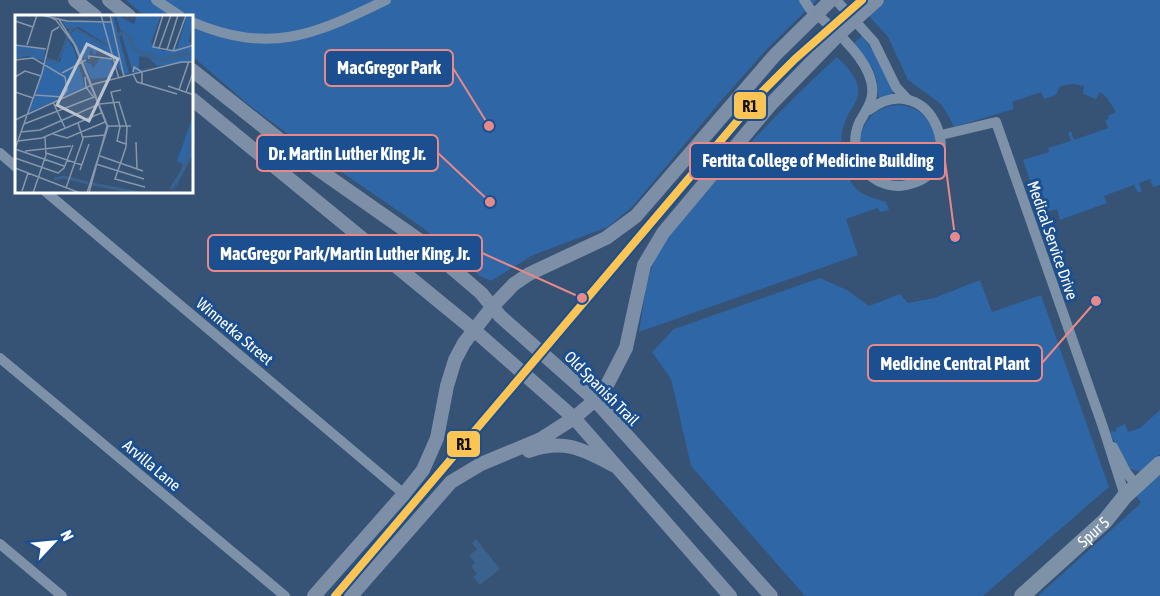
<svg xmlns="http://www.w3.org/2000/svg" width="1160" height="596" font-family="'Asap Condensed',sans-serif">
<rect width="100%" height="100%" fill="#365274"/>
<path fill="#2f66a5" d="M126,0H817L768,48L720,102L633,206L608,227L533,255L491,281L480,276L423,228L305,147L249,105L192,56V16H145Z
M886,0H1160V185L1153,187L1150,179L1139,183L1142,191L1138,193L1134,185L1104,196L1107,203L1060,220L1057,209L1041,214L1023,160L1049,152L1048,148L1071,141L1068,133L1071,131L1074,140L1108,128L1105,120L1109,119L1108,116L1116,112L1107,98L1100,92L1096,99L1083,94L1084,86L1073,84L1060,86L1056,95L1044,99L1041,92L1012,102L1014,109L954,127L949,117L941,104L908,80L888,37L869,16Z
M862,36L874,52L894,91L892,95L881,98L878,97L877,82L873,69L854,43Z
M837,57C846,66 856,75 858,88C860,102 849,110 845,122C837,142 842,179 860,192C867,197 878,199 886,202L889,210L880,212L878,208L846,219L858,255L639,332C643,309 645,283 654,261C665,234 688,212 706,192C748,144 791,99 837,57Z
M860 143a38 38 0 1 1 76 0a38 38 0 1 1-76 0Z
M820,278L847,290L869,306L900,294L908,303L934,298L980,280L992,312L1041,295L1109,487L983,596H805L691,466L671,379L652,352L674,329Z
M1160,410V454L1140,472L1130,469L1110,434L1112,429L1113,432L1116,431V428L1125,424L1128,432L1140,428Z
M1160,474V596H1038L1141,503L1136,496Z"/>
<path fill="#3b618d" d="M476,539L500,569L480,585L473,577L477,574L471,566L475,563L469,556L477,549L472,543Z"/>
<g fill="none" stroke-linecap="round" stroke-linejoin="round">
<path stroke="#7d92a8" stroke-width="10" d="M156,0L180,16
M804,0L810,9C830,25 865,55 871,81C876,99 866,110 859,123C851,142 856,165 872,177C881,184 894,188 906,185C974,172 931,64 869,110
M836,0L874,42L896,87L908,100
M192,22C270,55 314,35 386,0
M941,135L996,122L1103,427L1125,496
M0,153L16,167
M46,192L404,494
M0,358L285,596
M1113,447L1126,472L1136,485
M0,544L62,596"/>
<path stroke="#7d8ea7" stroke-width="14" d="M75,0L95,16
M109,0L129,16
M192,70L309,163L419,240L481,293L500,316L595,400L771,596
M192,99L474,330L574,418L730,596
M529,451C565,438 584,450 615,466
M314,596L404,494L423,470L437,438L447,386L455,360L464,343L492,307L514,284L529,274L606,238L636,216L775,55L831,0
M351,596L451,482L481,464L541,439L574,418L595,400L608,383L626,348L644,265L663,233L771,104L838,35L877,0"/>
<path stroke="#7e92a7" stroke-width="16" id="s1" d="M1022,596L1105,521L1125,496L1160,464"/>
<g stroke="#1b4f8f" stroke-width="12">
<path id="rail-1" d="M335,596L761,93L795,59L862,0"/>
</g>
<use href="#rail-1" stroke="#fcc553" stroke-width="8"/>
</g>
<g text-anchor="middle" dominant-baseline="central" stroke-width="6" stroke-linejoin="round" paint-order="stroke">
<g font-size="16" fill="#fff" stroke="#1b4f8f">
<text transform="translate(1053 240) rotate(71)">Medical Service Drive</text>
<text transform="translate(235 331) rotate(40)">Winnetka Street</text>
<text transform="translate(602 388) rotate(45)">Old Spanish Trail</text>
<text transform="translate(152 465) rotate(40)">Arvilla Lane</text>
<text stroke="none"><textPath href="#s1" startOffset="96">Spur 5</textPath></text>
</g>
</g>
<g transform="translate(15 15)">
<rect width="178" height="178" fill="#365274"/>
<path d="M98,0L114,58L109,60L89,35L82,34L80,41L76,34L73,43L65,45L55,20L59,15L94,31L64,12L52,14L47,6L95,7ZM101,0L119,9L122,0H146L136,28L148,36L178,30V47L142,51L134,43L124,41V55L139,52L118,58ZM172,0L178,4L174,27L178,29L162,34ZM51,22L59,34L70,72L14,97L31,45L45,47ZM0,30L30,34L29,46L13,41L0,44ZM85,43L96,44L99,62L76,64L69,47L76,49L78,54ZM178,101L177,141L158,177L168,149L162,146Z" fill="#2f66a5"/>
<path d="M56,10L88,28L96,26L107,15L115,20L121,34L137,38L143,44L171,36L179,39L145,47L120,37L109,19L89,31L58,14L42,49L23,40L0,38L10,35L42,46Z" fill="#3b618d"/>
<path fill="none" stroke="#3b618d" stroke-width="3" d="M39,164L49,162L73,168M77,169L125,178M156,174L169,153L179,119"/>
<path fill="none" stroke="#8697ac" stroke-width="1.5" d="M26,0L52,6L96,7M31,0L41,5L59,29L92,111L74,178M86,0L104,64M95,0L109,62M148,0L138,32L159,36L179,30M43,3L61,31L93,112L72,178M0,6L18,12M0,30L31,34M12,30L22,0M144,33L156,0M152,35L163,0M158,36L171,0M74,44V41L97,44M0,45L18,43L50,62L52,75L47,82L20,80M118,57L119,52L127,57V68M47,58L71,45M118,59L122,67L162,79M0,62L10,56L26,61M70,62L71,72L79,83M153,71L179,80M106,75L96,77L105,112L102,126L111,129M164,75L174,46M0,77L18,83M171,77L179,55M38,87L50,113M84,89L104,87L112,112L111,132L100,164L130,172M0,105L79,69L166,47H179M9,109L79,82M93,111H116M6,117L25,115L82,90M38,119L52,123L90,107M68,122L90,120M3,126L27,123L86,98M121,127L122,154M0,134L27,58L37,16L44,12M0,134L49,151M10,136L56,131M31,138L67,150M85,141L128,156M0,143L43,158L49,153L58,130M81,149L129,164M0,153L65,178M65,155L74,129M51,173L68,124L63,108M7,176L13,158M18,178L31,140L30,122"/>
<path fill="#b9c2ce" fill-opacity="0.15" stroke="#b9c2ce" stroke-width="3" d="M72,29L103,44L74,106L42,90Z"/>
<rect width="178" height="178" fill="none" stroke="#fff" stroke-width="3"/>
</g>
<path fill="none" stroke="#e88989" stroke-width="2" d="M489 126L453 68M490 202L438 153M955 237L945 161M582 298L482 253M1096 301L1042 363"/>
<g fill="#e88989" stroke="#1b4f8f" stroke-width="2">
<circle cx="489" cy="126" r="6"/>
<circle cx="490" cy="202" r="6"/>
<circle cx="955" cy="237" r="6"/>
<circle cx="582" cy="298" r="6"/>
<circle cx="1096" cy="301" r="6"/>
</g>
<g fill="#1b4f8f" stroke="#e88989" stroke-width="2">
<rect x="325" y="50" width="128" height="36" rx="6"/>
<rect x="257" y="135" width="181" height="36" rx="6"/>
<rect x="690" y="143" width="255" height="36" rx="6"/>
<rect x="208" y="235" width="274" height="36" rx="6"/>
<rect x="868" y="345" width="174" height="36" rx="6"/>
</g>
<g font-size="18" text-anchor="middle" font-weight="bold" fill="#fff">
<text x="389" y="74">MacGregor Park</text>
<text x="347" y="160">Dr. Martin Luther King Jr.</text>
<text x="818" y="167">Fertita College of Medicine Building</text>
<text x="345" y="260">MacGregor Park/Martin Luther King, Jr.</text>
<text x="955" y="370">Medicine Central Plant</text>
</g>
<g stroke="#1b4f8f" stroke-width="2">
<rect x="733" y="91" width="34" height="29" rx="6" fill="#fcc553"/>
<rect x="446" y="430" width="35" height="28" rx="6" fill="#fcc553"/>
</g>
<g font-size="16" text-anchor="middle" font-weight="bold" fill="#111">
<text x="750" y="112">R1</text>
<text x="464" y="450">R1</text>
</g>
<g transform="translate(54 542) rotate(64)" stroke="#1b4f8f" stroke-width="4.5" paint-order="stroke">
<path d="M0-4.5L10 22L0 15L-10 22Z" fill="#ffffff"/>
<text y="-9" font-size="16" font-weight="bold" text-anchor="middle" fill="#ffffff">N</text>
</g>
</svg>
